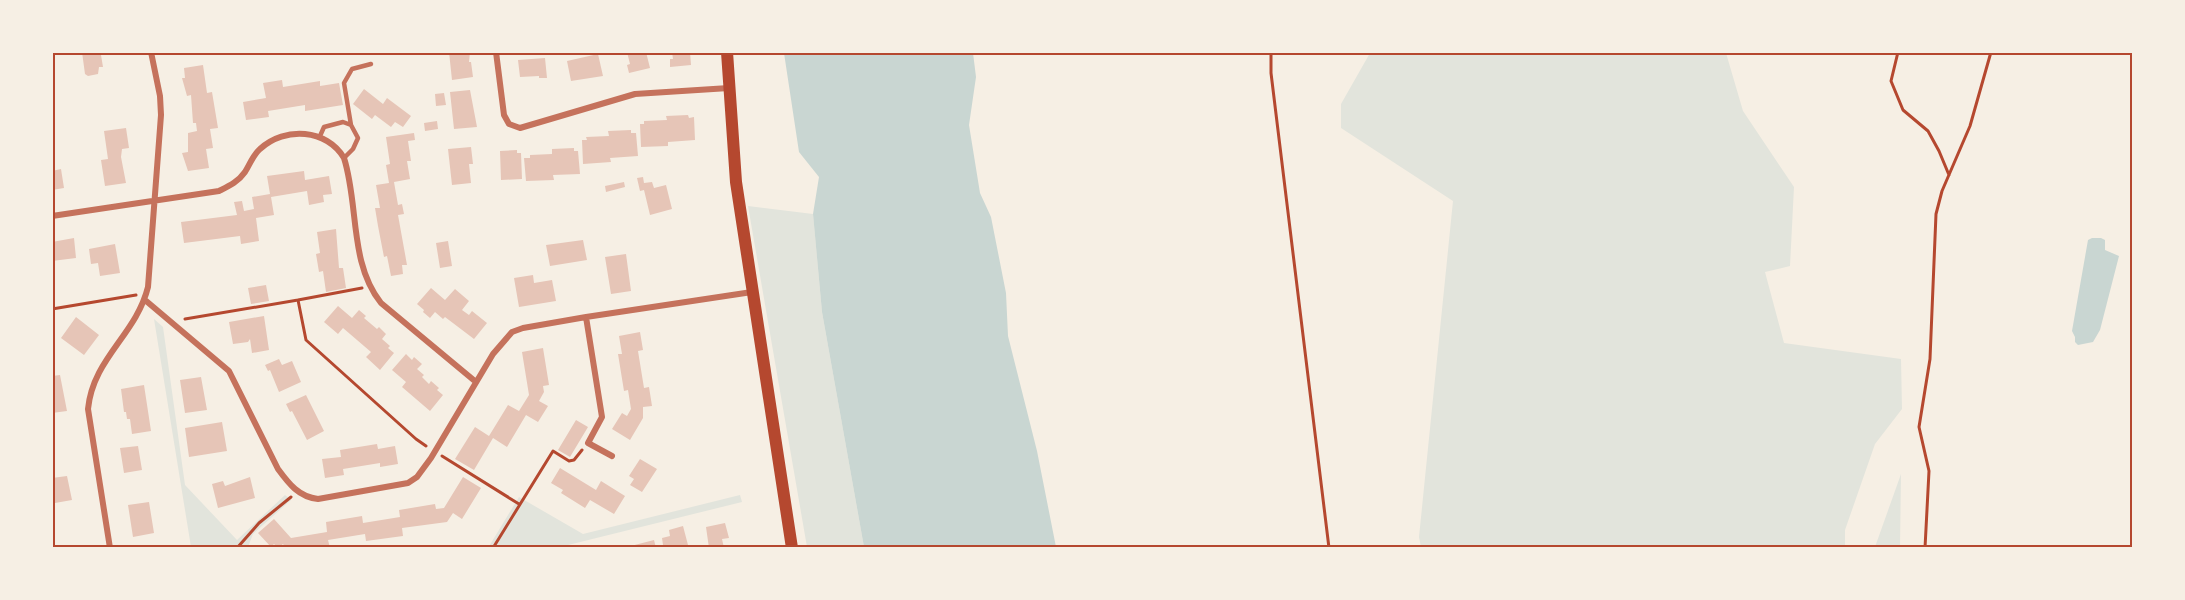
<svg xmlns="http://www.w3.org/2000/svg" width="2185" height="600" font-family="'Golos Text',sans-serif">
<rect width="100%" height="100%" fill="#f6efe4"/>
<path fill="#e2e4dc" d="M1370,53H1726L1743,111L1794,187L1790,266L1765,272L1784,343L1901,359L1902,409L1875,444L1845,530V547H1421L1419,537L1453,201L1341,128V104Z
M748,206L813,214L822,312L864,547H807Z
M154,319L163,327L185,485L237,540L285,495L291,500L253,534L248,547H191Z
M1901,474L1900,547H1875Z
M740,495L742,502L560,547L488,548L519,497L583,534Z"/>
<path fill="#c9d6d2" d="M784,53H973L976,77L969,125L980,193L991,217L1006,293L1008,336L1037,451L1056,547H864L822,312L813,214L819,177L799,152Z
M2092,238H2101L2105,240V250L2119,256L2100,330L2093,342L2078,345L2075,342V337L2072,331L2088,240Z"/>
<path fill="#e6c5b7" d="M82,52H105V55H101L103,67H99L98,74L88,76L85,74Z
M449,52H470L469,62H471L473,77L452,80Z
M627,52H646L650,68L629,73L627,65L630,64Z
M672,52H690L691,65L670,67V59H673Z
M598,54L603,76L571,81L567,61Z
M545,58L547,78H539V76L520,77L518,60Z
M203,65L207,93L212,92L218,128L210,129L213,148L206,149L209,168L188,171L182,153L188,152V133L197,131L196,123H193L191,95L187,96L182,78H185L184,68Z
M282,80L283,87L320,81V86L339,83L343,105L305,111V105L268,111L269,117L246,120L243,102L266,98L263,83Z
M364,89L383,104L387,98L411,116L403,127L395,122L391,127L375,115L372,119L353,104Z
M470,90L477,127L454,129L450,92Z
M444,93L446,105L436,106L435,94Z
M688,115L689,118L694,117L695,140L668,142V146L641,147L640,124H644V121L667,120L666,116Z
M437,121L438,129L425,131L424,123Z
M126,128L129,148L122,149L121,157L126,183L105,186L101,160L108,159L104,131Z
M631,130V133H636L638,156L610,158L611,162L583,164L582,140H587L586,137L609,136L608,131Z
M414,133L415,140L408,141L411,161H407L410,179L394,182L398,205L402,204L404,214L398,215L407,265H402L403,274L391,276L387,256L384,257L378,226L375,208H380L376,185L389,183L386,165L390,164L386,137Z
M471,147L473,164H469L471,183L452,185L448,149Z
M574,148V151H578L580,174L553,175L554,180L526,181L524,158H530V155L552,154V149Z
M517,150V153H521L522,179L501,180L500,151Z
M61,169L64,188L52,190V171Z
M304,171L305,180L329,176L332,194L323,195L324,202L309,205L307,191L271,197L274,215L256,218L259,241L241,244L240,236L184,243L181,222L237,215L234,202L242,201L244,211L254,209L252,197L270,194L267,176Z
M643,177L644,183L652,182L654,188L666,185L672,209L650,215L644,190L640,191L637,178Z
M624,182L625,187L606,192L605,186Z
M336,229L339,268H343L346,288L326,292L323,271L319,272L316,254L320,253L317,232Z
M74,238L76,258L52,261V242Z
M583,240L587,260L550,266L546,245Z
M448,241L452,266L440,268L436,243Z
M115,244L120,273L100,276L98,263L91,264L89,249Z
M626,254L631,291L611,294L605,257Z
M533,275L534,283L552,280L556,301L519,307L514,278Z
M266,285L269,301L251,304L248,288Z
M431,288L445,300L455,289L469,301L462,310L469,315L472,311L487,323L474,339L445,317L443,319L435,312L430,318L423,312L424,310L417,304Z
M338,306L352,318L359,310L366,316L364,318L377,329L379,327L386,334L382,339L390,346L388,348L394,353L380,370L366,357L371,352L343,328L338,334L324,322Z
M264,316L269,350L252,353L250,339L248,342L233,344L229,322Z
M76,317L99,335L84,355L61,338Z
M640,332L643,350L638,351L644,388L649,387L652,406L643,407V418L630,440L612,429L622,413L627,416L631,409L628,390L624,391L618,354H622L619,336Z
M543,348L549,385L543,386L544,392L539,401L548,406L538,422L526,415L507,447L493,438L474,470L455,459L475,427L489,436L508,405L519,411L529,395L522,352Z
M406,354L412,360L414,357L422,364L417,369L424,375L422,377L429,384L431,381L439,388L437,390L443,395L430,411L402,387L406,382L392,370Z
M279,359L282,365L292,361L301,382L279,392L270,370L268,371L265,365Z
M60,375L67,411L52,413V376Z
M201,377L207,410L185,413L180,380Z
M144,385L151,431L132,434L130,419H127L126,412H124L121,389Z
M306,395L324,431L307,440L292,411L290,412L286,404Z
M576,420L588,427L570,457L558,450Z
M222,422L227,451L189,457L185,428Z
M377,444L378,449L395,446L398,464L380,467V463L343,469L344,475L325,478L322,459L341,457L340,450Z
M138,446L142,470L124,473L120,448Z
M640,459L657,469L642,492L630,485L634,479L629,476Z
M560,468L596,490L601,481L625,496L614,514L590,500L585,508L561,493L563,490L551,483Z
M67,476L72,500L55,503L52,478Z
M250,477L255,498L218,508L212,484L223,481L225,486Z
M463,477L481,488L462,519L453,513L447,522L402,528L403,536L366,541L365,534L328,540L330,548H292V546L285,547L283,544L278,548L274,544L271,547L258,533L274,519L291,538L327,532L326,522L362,516L363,523L400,517L399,510L435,504L436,509L444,508Z
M149,502L154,533L133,537L128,505Z
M725,523L729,538L722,539L724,548H709L706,527Z
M683,526L688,545L678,548H656L663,545L662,538L670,536L669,530Z
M654,540L656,548H627V547Z"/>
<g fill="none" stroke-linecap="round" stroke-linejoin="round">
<path stroke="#b5482f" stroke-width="3" d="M1271,52V73L1329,548
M1898,52L1891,81L1903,110L1928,131L1939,151L1949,175
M362,288L298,300L306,340L416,439L426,446
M52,309L136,295
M185,319L298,300
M442,456L519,504
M237,548L259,523L291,497
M493,548L553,451L569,461L574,460L582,450
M1925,548L1929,471L1919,427L1930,359L1936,214L1942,191L1970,126L1991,52"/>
<path stroke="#c5725c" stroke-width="4.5" d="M351,125L344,83L352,69L371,64
M320,136L324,127L343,122L351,125L358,138L353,149L344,158"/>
<path stroke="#c5725c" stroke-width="6" d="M496,52L504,115L509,124L520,128L635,94L729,88
M52,216L219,191C229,186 238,182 245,172C250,164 253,155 260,149C285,126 327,129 344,158C359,205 349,263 381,303L476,382
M145,300L229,371L278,469C289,484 299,497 318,499L408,483L417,477L431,458L493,354L512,332L523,328L586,317L752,292
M586,317L602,417L588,443L612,456
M110,548L88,409C93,358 136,335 148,287L161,115L160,96L151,52"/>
<path stroke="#b5482f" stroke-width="12" d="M727,52L736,182L792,548"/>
</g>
<rect width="2185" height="600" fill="none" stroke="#f6efe4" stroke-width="108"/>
<rect x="54" y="54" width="2077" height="492" fill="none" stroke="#b5482f" stroke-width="2"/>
</svg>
